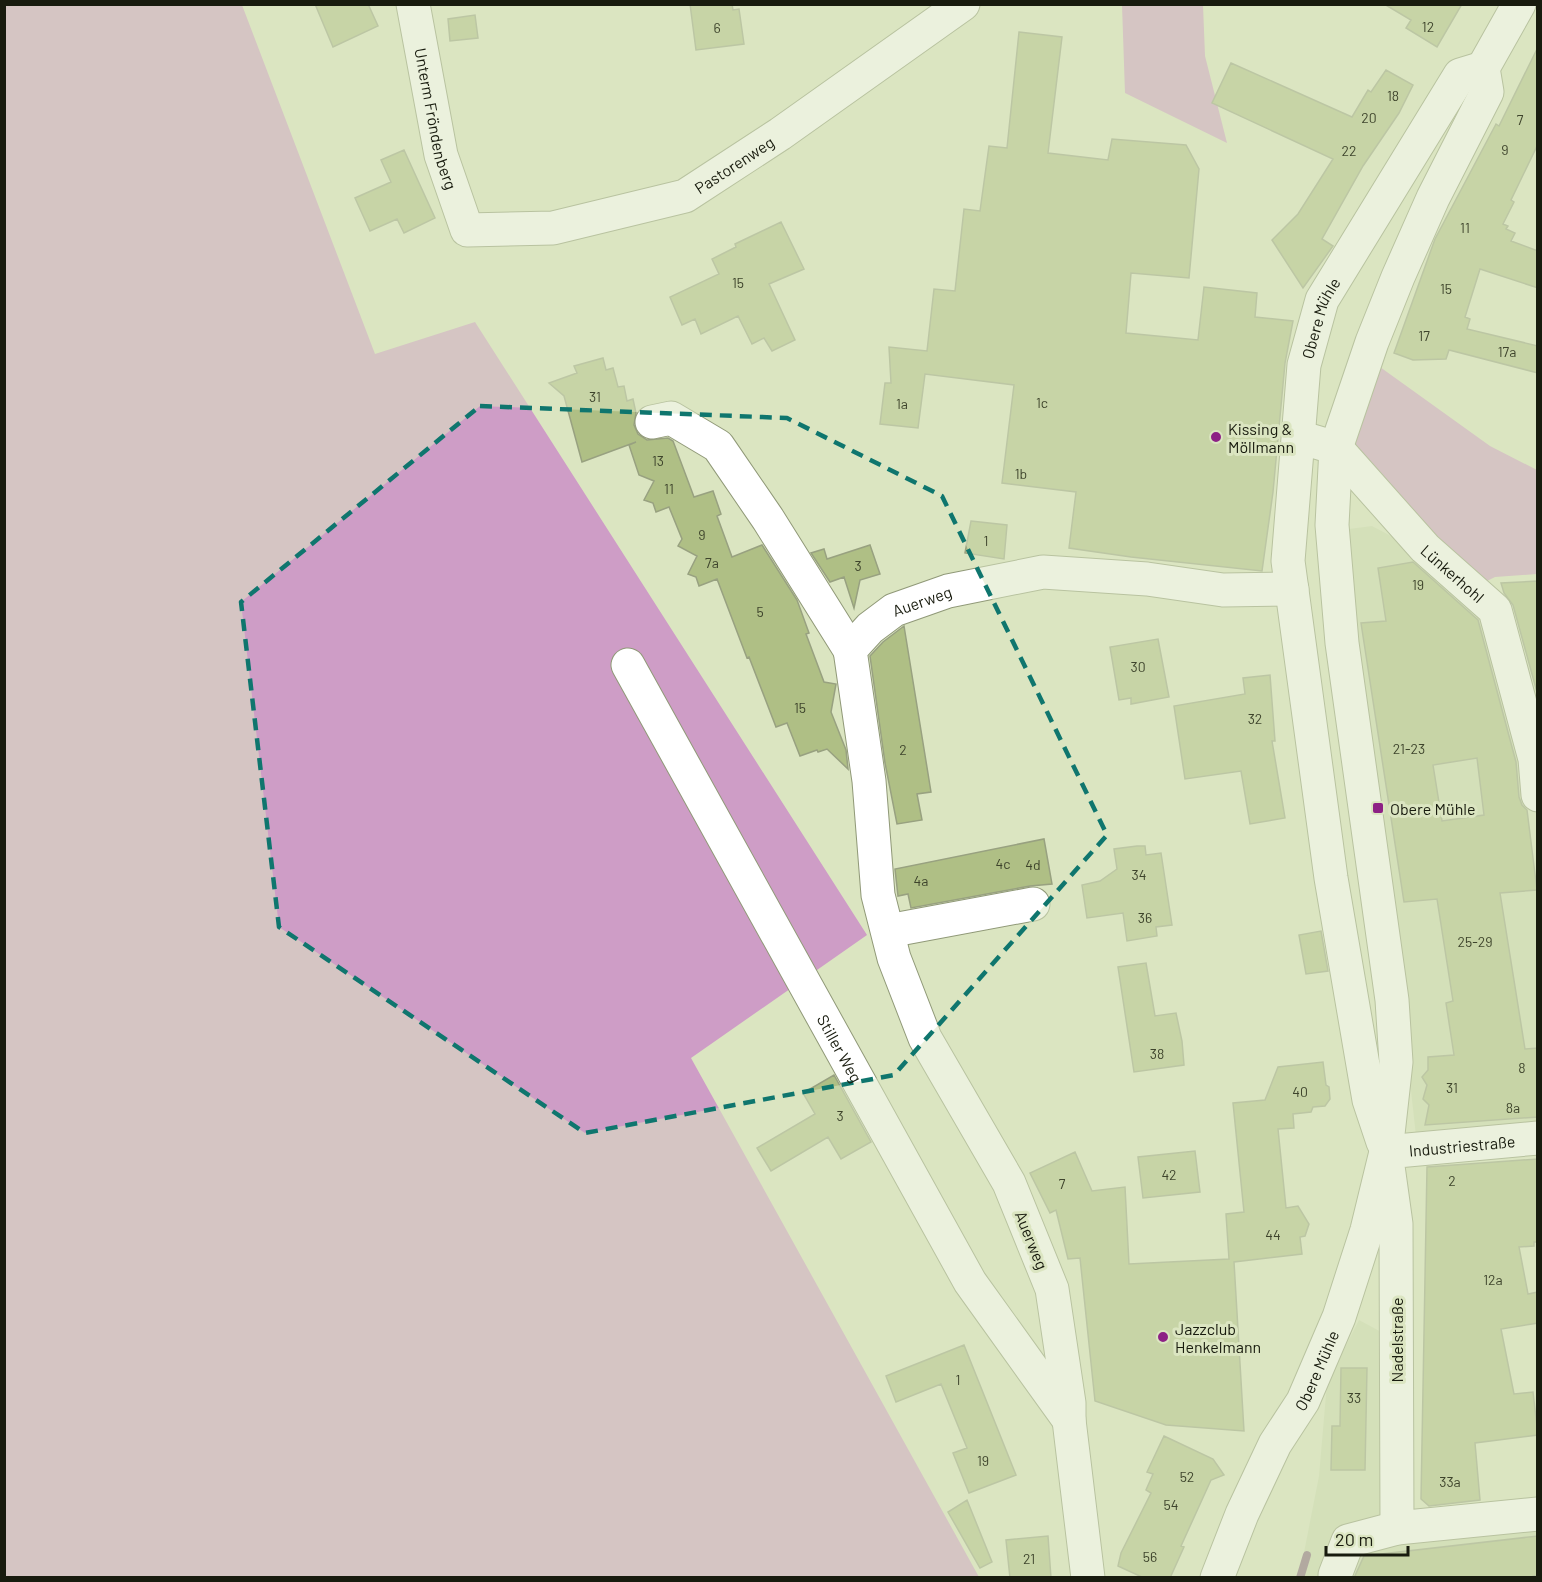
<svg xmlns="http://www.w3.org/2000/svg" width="1542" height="1582" font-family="Barlow,sans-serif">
<rect width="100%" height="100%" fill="#dbe5c1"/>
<path fill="#cdd9b0" d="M1372,526L1389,535L1427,560L1479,613L1517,727L1537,891V1128L1416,1136L1392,918L1355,633L1349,529Z
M1359,1320L1385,1334L1387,1545L1537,1523V1577L1299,1578L1319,1476L1327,1383Z"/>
<path fill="#ce9dc6" d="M5,5H242L375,354L475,322L867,935L691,1058L979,1577L5,1578Z
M1122,5H1203L1205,56L1227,143L1125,93Z
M1373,362L1490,446L1537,470V574L1495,577L1477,586L1345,452Z"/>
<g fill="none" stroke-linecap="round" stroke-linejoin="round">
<path stroke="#816179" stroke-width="8" d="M1300,1578L1307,1555"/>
</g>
<path fill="#afbf85" stroke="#98a180" stroke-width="1.5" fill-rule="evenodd" d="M315,4H368L378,26L333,47Z
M690,4H732L733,10L739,9L744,44L696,50Z
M1384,4H1462L1437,47L1406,28L1411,20Z
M475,15L478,38L450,41L448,19Z
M1019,32L1062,37L1048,153L1108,160L1112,139L1186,145L1199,169L1189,278L1131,273L1126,333L1198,340L1204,287L1257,293L1255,317L1293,321L1285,363L1273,492L1262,571L1131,557L1069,548L1076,492L1002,483L1014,385L925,374L918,428L880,424L885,383H891L889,347L927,351L934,289L955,291L964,209L980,211L989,146L1007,148Z
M1538,47V144L1511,200L1514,202L1503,224L1508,226L1506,229L1515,233L1511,241L1538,251V288L1480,269L1465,317L1470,319L1467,329L1538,346V373L1449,350L1446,359L1413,360L1394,353L1435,239L1496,124L1499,126Z
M1231,63L1352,117L1368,90L1371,92L1386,70L1413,85L1399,113L1363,166L1322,239L1333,246L1303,288L1272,240L1298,214L1333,159L1212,103Z
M404,150L435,218L404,233L397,219L370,231L355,198L391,182L381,160Z
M781,222L804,269L769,284L795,340L772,351L764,338L752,344L738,316L701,334L695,319L682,325L670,297L719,274L712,259L736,247L735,244Z
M603,358L606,370L613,368L618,387L624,386L627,401L633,399L636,413L634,425L638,434L647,440L668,438L673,441L694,497L713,491L721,514L717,516L732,557L762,545L797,600L809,633L806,634L824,682L836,684L831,712L846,750L848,769L827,749L818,752L817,750L800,756L787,723L776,727L749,657L747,658L717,579L699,586L696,577L688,574L697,556L678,546L682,539L669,507L656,512L653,503L644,500L654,481L639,475L629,445L636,442L582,462L564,396L549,383L577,373L574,366Z
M971,521L1007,525L1004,559L965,553Z
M870,545L880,574L860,580L854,608L844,577L830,582L811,553L824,549L827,559Z
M1413,562L1478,620L1516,762L1519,797L1522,805L1527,810L1537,890L1500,893L1525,1049L1538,1048V1117L1425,1125L1429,1105L1423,1099L1427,1085L1422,1077L1428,1070V1057L1454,1055L1446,1003L1453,1001L1437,899L1404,902L1361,623L1386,621L1378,568ZM1477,758L1484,815L1442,821L1433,765Z
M1538,581V696L1513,605L1504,593L1501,583Z
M904,626L931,792L917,794L922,820L897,824L885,763L870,656L883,642Z
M1158,639L1169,697L1131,704V698L1119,700L1110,647Z
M1270,675L1275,741H1272L1285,818L1250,824L1241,771L1185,779L1174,706L1245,694L1243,678Z
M1044,839L1052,884L1030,886L911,908L908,894L898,896L895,869Z
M1137,846H1145L1146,855L1161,853L1172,925L1156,927L1157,936L1127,941L1123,913L1087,918L1082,885L1100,881L1117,869L1114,849Z
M1321,931L1328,971L1306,974L1299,935Z
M1146,963L1155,1016L1176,1013L1182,1041L1184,1065L1134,1072L1118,967Z
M1323,1062L1326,1085L1329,1087L1330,1099L1325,1106L1313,1107L1311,1112L1293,1114L1294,1128L1278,1129L1286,1208L1298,1206L1309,1224L1305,1236L1300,1237L1302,1254L1234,1262L1244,1431L1166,1425L1095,1401L1080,1258L1068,1259L1056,1210L1050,1213L1030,1173L1075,1152L1092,1191L1125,1187L1129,1264L1229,1259L1226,1214L1244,1212L1233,1103L1265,1100L1278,1067Z
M834,1075L871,1142L841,1159L828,1137L771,1171L757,1148L815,1114L803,1093Z
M1195,1151L1200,1192L1143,1198L1138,1157Z
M1538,1159V1242H1534V1246L1519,1247L1528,1294L1538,1292V1323L1501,1329L1514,1394L1533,1392L1538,1435L1475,1443L1480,1500L1429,1506L1421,1499L1427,1167Z
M964,1345L1016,1475L969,1493L953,1453L967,1448L941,1384L896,1402L886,1376Z
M1341,1368H1367L1365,1470H1331L1332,1426H1340Z
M1164,1436L1213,1459L1224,1475L1211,1480L1181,1546L1184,1547L1170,1578H1144L1118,1566L1121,1553L1151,1493L1146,1490L1153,1474L1147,1472Z
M967,1500L992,1562L980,1568L948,1512Z
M1048,1536L1051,1578H1010L1006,1540Z
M1538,1536V1575L1533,1576V1578H1354L1364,1556Z"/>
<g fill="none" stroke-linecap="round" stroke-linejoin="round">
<g stroke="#909978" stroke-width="35">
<g id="minor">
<path id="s1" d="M413,4L441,155L467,230L553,228L685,196L780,134L963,4"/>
<path d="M652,422L671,418L718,446L768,519L850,650"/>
<path id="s2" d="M1299,437L1336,448L1425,548L1495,610L1535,759L1538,795"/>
<path id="s3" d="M628,665L970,1282L1069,1420"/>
<path d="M888,931L1033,904"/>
<path id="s4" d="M1397,1528L1396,1224L1386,1152L1538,1138"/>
<path d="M1335,1575L1348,1541L1397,1528L1538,1514"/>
<path id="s5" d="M1088,1578L1069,1420V1403L1052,1289L1009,1183L925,1038L894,958L878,895L869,781L850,650L870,628L894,610L948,591L1043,572L1147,579L1223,590L1292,589"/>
</g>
</g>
<g stroke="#909978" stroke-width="35">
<g id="major">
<path id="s6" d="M1383,1142L1369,1100L1331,878L1288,561L1304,365L1322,300L1460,75L1483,68"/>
<path id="s7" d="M1217,1578L1242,1514L1275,1444L1303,1401L1339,1317L1367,1230L1386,1152L1396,1062L1392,1000L1342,643L1332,525L1336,448L1372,342L1398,277L1433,198L1487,92L1483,68L1519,4"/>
</g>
</g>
<use href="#minor" stroke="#fff" stroke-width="33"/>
<use href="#major" stroke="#fff" stroke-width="33"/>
</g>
<path d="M0 0H1542V1582H0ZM480,406L787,418L942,496L1107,835L894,1075L585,1133L279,927L241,602Z" fill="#dbe5c1" fill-opacity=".55" fill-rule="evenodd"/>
<path fill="none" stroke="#0f766e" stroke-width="4.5" stroke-dasharray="12 8" stroke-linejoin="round" d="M480,406L787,418L942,496L1107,835L894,1075L585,1133L279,927L241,602Z"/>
<g fill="#8d2185" stroke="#dbe5c1" stroke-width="2">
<circle cx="1216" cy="437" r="6"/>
<rect x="1372" y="802" width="12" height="12" rx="3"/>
<circle cx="1163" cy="1337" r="6"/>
</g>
<g text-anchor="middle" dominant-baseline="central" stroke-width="6" stroke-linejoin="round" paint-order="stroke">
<g font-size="14" fill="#3e442c">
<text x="1428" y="26">12</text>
<text x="717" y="27">6</text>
<text x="1393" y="95">18</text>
<text x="1369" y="117">20</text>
<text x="1520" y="119">7</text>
<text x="1505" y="149">9</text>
<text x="1349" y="150">22</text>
<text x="1465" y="227">11</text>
<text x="738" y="282">15</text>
<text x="1446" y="288">15</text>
<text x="1424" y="335">17</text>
<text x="1507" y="351">17a</text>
<text x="595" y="396">31</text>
<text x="1042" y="402">1c</text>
<text x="902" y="403">1a</text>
<text x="658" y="460">13</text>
<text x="1021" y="473">1b</text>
<text x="669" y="488">11</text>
<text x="702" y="534">9</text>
<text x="986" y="540">1</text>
<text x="712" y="562">7a</text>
<text x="858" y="565">3</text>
<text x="1418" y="584">19</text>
<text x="760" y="611">5</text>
<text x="1138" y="666">30</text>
<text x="800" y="707">15</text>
<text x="1255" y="718">32</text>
<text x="1409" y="748">21-23</text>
<text x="903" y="749">2</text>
<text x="1003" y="863">4c</text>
<text x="1033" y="864">4d</text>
<text x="1139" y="874">34</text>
<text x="921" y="880">4a</text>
<text x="1145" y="917">36</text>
<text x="1475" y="941">25-29</text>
<text x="1157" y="1053">38</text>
<text x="1522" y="1067">8</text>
<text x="1452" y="1087">31</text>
<text x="1300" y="1091">40</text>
<text x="1513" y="1107">8a</text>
<text x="840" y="1115">3</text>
<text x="1169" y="1174">42</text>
<text x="1452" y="1180">2</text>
<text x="1062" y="1183">7</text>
<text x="1273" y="1234">44</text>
<text x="1493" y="1279">12a</text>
<text x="958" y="1379">1</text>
<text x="1354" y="1397">33</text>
<text x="983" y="1460">19</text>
<text x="1187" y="1476">52</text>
<text x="1450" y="1481">33a</text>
<text x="1171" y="1504">54</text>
<text x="1150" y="1556">56</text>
<text x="1029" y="1558">21</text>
</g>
<g font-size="16" fill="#181b0e" stroke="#dbe5c1">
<text stroke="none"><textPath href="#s1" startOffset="117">Unterm Fröndenberg</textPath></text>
<text stroke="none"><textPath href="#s1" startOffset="513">Pastorenweg</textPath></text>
<text stroke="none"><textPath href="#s6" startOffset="836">Obere Mühle</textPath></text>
<text stroke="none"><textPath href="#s2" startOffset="210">Lünkerhohl</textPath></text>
<text stroke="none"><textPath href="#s5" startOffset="1060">Auerweg</textPath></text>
<text stroke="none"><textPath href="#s3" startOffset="438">Stiller Weg</textPath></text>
<text stroke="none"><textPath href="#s4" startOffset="453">Industriestraße</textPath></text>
<text transform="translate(1032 1240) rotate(68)">Auerweg</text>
<text transform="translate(1396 1340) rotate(-90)">Nadelstraße</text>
<text stroke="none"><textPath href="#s7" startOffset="231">Obere Mühle</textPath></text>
</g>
<g font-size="16" fill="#181b0e" stroke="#dbe5c1" text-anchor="start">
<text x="1228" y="428">Kissing &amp;<tspan x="1228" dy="18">Möllmann</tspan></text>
<text x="1390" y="808">Obere Mühle</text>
<text x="1175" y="1328">Jazzclub<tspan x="1175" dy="18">Henkelmann</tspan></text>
</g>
</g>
<rect width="1542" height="1582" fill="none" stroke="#181b0e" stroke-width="12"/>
<path d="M1326 1546v9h82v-9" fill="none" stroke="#181b0e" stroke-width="3"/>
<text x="1335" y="1546" font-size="18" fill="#181b0e" stroke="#dbe5c1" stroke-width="4.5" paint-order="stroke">20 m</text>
</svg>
